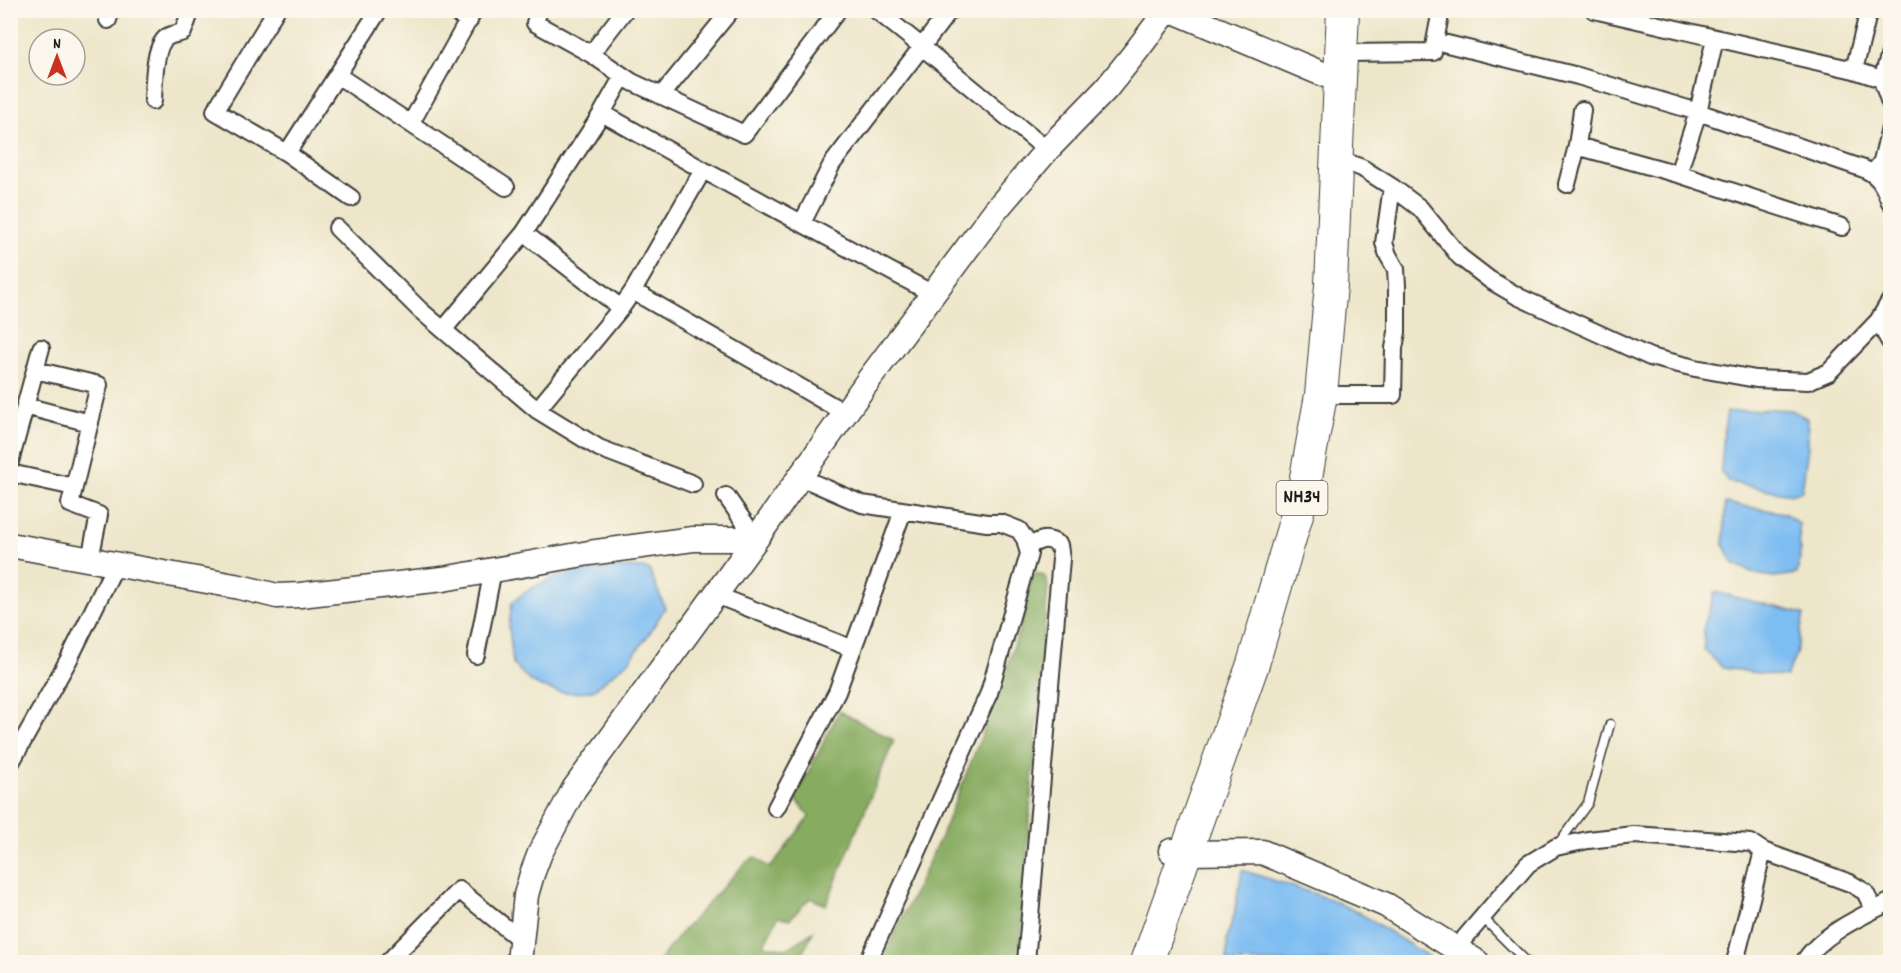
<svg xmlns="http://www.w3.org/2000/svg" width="1901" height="973" font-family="Dekko,sans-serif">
<rect width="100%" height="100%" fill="#fbf7ec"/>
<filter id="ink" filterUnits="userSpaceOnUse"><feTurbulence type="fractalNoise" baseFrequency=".0167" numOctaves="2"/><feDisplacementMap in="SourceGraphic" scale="12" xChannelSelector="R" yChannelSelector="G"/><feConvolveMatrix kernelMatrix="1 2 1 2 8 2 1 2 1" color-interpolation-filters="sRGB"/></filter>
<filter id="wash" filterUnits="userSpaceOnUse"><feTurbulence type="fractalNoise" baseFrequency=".008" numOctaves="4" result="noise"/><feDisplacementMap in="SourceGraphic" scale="24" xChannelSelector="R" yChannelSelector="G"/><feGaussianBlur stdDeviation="1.35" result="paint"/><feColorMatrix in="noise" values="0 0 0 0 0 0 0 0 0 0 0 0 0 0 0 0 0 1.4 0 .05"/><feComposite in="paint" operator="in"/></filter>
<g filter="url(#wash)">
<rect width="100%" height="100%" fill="#eee6ca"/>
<path fill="#87ac61" stroke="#52643e" stroke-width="1.5" d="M1036,573L1044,575L1048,585L1029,823L1020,962H881L941,836L996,700L1024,615L1031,577Z
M839,711L894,740L826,905L810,898L790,919L778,917L764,945L787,949L813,932L798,962H658L679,935L744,864L754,857L770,868L810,816L795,799Z"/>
<path fill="#7ebdf2" stroke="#4d6c87" stroke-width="1.5" d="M1772,409L1792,410L1808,419V446L1802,491L1790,494L1729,482L1721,472L1724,430L1727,412Z
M1725,503L1784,513L1799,524L1800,558L1797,574L1774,577L1756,574L1734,564L1724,546Z
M629,567L649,569L665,608L649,634L629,661L593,690L576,693L558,692L541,687L531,682L513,664L509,626L512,602C550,571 582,570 629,567Z
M1715,592L1804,614L1796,655L1786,677L1723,668L1704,650V626Z
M1242,870L1330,899L1361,914L1437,962H1227V938L1234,915Z"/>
</g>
<g filter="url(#ink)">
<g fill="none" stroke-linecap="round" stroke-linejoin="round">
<g stroke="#3c3a36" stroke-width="11">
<path id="lane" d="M1558,844L1588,803L1610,724
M1483,918L1527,962"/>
</g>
<g stroke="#3c3a36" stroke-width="20">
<path id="street" d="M276,10L215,111L287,153
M452,10L469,21
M539,10L535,23L591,54L625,10
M876,10L921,46L1047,150
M1594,10L1854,70
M1869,10L1854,70L1890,82
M108,20L111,10
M1435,41L1578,76L1698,112L1864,169C1880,176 1884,186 1890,202
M1342,53L1433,52L1441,10
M1890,53L1882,80L1890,103
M591,54L632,82L744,134L838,10
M337,75L506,187
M661,96L731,10
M153,101C154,86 153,43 169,36C173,34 178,34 183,32L191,10
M602,113L703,170L933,294
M411,123L474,10
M1577,146L1678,174L1698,112L1715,39
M1336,158L1362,168L1392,187L1420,208L1460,257L1490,280L1519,297L1650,357L1695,368L1756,379L1808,381L1829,372L1878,321L1890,301
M1874,173L1882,161L1890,128
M1678,174L1842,227
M1567,184L1577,146L1582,110
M351,198L287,153L379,10
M802,223L832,164L950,10
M337,228L420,310L537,410
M524,233L602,113L623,76
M633,291L703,170
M621,308L537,410L599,448L693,484
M1878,321L1890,342
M444,329L524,233L621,308L633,291L845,413
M35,370L99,385L70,504L99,515L90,559
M1314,395H1393L1394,348L1397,332V286L1396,269L1388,255L1384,243L1392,187
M25,406L90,423
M10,462L41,348
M10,473L74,487
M800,477L862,504L987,523H1001L1019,530L1025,539L1029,554L989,693L868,962
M726,496L756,539
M717,594L726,599L853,649
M476,655L493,570
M10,764L69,659L116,564
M776,808L837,692L903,511
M1763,851L1850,883L1865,892L1874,910
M1456,948L1528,864L1556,847L1588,840L1634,835L1751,843L1763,851L1735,962
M388,962L459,890L522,941
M1026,962L1061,559L1059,545C1046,536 1040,540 1027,547
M1804,962C1820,935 1862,916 1890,902"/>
</g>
<g stroke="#3c3a36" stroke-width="27">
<path id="secondary" d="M10,545L240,587L277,596L300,595L443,579L589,553L693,539H756
M1171,851L1186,853L1262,852L1386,905L1477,962
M519,962L526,895L532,874L540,853L574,789L756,539L870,378L995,211L1047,150L1106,89L1134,54L1163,16L1170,11L1176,12L1325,75"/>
</g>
<g stroke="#3c3a36" stroke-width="34">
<path id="highway" d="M1147,962L1253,664L1303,494L1321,395L1326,339L1331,285L1343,10"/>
</g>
<use href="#lane" stroke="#fff" stroke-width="8"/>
<use href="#street" stroke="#fff" stroke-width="16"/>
<use href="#secondary" stroke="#fff" stroke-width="24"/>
<use href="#highway" stroke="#fff" stroke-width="32"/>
</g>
</g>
<g text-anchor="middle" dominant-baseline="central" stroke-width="6" stroke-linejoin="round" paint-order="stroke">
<rect fill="#fbf7ec" stroke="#5f5e5a" stroke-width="1.5" x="1276.5" y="481" width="51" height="34" rx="4.5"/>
<g font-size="20" font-weight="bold" fill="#1c1c1c">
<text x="1302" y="498">NH34</text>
</g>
</g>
<rect width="1901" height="973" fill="none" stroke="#fbf7ec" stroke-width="36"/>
<g transform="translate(57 57)"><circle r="28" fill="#fbf7ec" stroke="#a29f99" stroke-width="1.5"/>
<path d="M0-4.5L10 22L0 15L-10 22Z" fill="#c8321e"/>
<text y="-9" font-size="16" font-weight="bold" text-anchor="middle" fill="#1c1c1c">N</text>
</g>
</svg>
